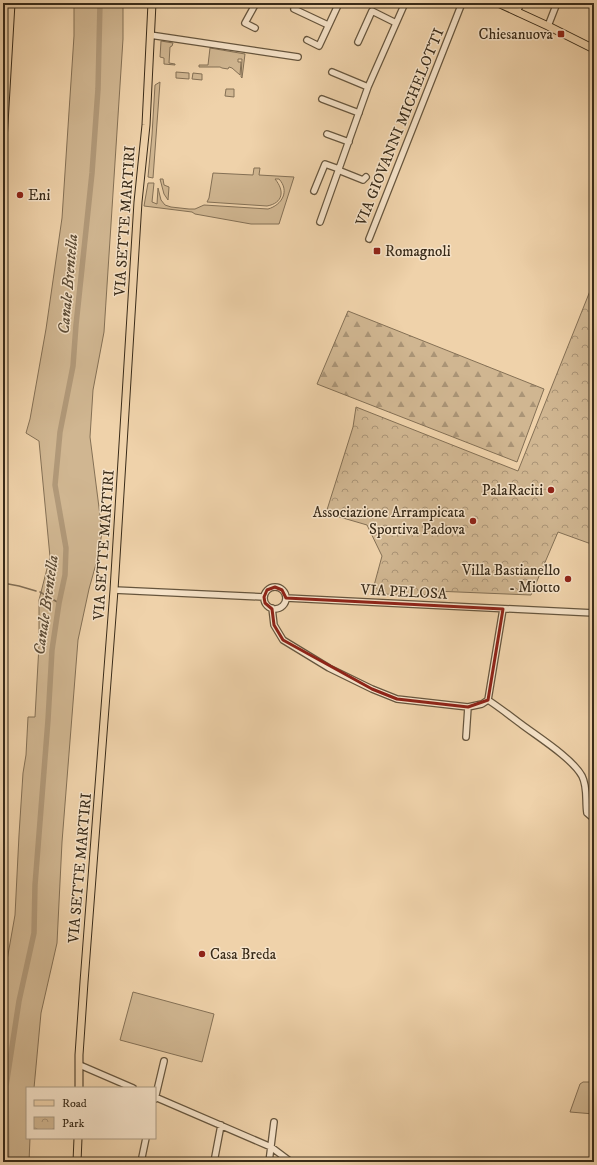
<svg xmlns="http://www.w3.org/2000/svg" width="597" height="1165" font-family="'IM FELL DW Pica',serif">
<defs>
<pattern id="forest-firs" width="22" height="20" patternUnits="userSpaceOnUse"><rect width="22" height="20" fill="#d0b691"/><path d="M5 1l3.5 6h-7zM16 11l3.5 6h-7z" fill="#aa9476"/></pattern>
<pattern id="park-crowns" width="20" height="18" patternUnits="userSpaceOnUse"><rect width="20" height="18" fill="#d0b691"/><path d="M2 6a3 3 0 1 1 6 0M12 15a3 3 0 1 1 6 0" fill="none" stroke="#aa9476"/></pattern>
</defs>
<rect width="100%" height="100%" fill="#efd2aa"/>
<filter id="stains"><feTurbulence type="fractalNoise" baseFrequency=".005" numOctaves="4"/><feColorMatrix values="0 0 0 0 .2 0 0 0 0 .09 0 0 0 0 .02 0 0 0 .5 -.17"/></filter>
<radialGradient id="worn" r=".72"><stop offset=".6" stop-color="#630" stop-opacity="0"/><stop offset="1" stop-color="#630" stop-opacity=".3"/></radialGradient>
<path fill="#d0b691" stroke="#847055" d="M74,3H123V39L104,332L93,390L90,437L102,531L99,553L89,589L78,640L62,842L57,943L41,1013L34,1088H27V1138H30L29,1162H3V983L15,915L19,835L23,773L26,755L28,717H35L39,645V600L50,557L39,441L26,433L30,419L46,329L62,218L74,36Z
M161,41L173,43L172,46L170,47L169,63L175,64V65L164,64V58L160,57Z
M210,48L245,54L242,78L241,77L242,59H238V62H241L240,75L232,68L229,67L228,69L222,68L220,67H199V65H208Z
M176,72L189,73V79L176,78Z
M193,73L202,74V80L192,79Z
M160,82L153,178L148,177L152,135L155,85Z
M226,89H234V97L225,96Z
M254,168H260L259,175L294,177L279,224H251L195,214L192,212L144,206L148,183H154L152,202L157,204L158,188L161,200L165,205L171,207L189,209H195L204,205L268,209C282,205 290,191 279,179H275C285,191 283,203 267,206L207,202L209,198L213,173L253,175Z
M160,179H163L164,185L169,187L168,200L164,194Z
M133,992L214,1014L202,1062L120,1040Z
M594,1072V1114L570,1112L580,1084L583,1082H590L591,1075Z"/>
<path fill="url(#forest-firs)" stroke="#847055" d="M348,311L544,389L517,462L317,384Z"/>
<path fill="url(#park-crowns)" stroke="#847055" d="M594,281V545L558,532L531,595L434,591V594L410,596L372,593L382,556L367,525L326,513L353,427L356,407L518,471Z"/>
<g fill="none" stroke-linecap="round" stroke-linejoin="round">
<path stroke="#816d53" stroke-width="1.5" d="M3,583L19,586L36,591
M40,592L59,603"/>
<path stroke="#b19979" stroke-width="5.5" d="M7,1162L6,1086L19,1001L34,933L35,885L48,720L52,650L59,603L65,575L66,548L55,485L60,432L73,366L76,325L92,173L98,89L100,3"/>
<g stroke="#66553d" stroke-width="8">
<path id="minor" d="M294,9L328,25
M517,12L521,3
M548,26L557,3
M255,28L245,23L256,3
M150,35L298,57
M307,40L319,46L339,3
M358,42L372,11L396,23
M332,72L368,87
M322,99L359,113
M327,134L349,142
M338,170L363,180L366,177
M314,191L325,164L339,169
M320,222L368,87L405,3
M369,239L462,3
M264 598a11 11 0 1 1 22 0a11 11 0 1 1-22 0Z
M114,590L264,597
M286,598L594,613
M272,608L274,625L283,640L329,668L372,689L397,699L468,707L482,704L488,700L503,609
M488,700C499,707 510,716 521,724C538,737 572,758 582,776C588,788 585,801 587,813L594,819
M466,737L468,707
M79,1066H82L133,1088
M155,1097L271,1147L291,1162
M155,1099L164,1061
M141,1162L146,1138
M214,1162L221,1125
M269,1162L274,1122"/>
</g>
<g stroke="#392b19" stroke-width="9">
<path id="major" d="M498,3L548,26L594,49
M3,141L11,3
M79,1088V1055L84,982L114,590L138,202L146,125L152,3
M77,1162L78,1138"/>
</g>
<use href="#minor" stroke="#f5e2c8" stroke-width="5.5"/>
<use href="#major" stroke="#efd2aa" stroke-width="7"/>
</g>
<path fill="none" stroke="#8f2418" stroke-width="3" stroke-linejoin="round" d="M275,587L282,590L286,598L503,609L488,700L468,707L397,699L372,689L283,640L274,625L272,609L265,603L264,597L267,590Z"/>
<g fill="#8f2418" stroke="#f5e2c8" stroke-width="1.5">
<rect x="557" y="30" width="8" height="8" rx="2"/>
<circle cx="20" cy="195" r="4"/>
<rect x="373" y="247" width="8" height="8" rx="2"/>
<circle cx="551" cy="490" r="4"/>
<circle cx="473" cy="521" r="4"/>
<circle cx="568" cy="579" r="4"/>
<circle cx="202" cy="954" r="4"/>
</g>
<g text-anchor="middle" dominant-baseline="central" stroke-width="3" stroke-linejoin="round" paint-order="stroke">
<g font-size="15" fill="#392b19" stroke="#f5e2c8" text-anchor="end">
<text x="553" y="34">Chiesanuova</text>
<text x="28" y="195" text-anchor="start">Eni</text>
<text x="385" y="251" text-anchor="start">Romagnoli</text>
<text x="543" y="490">PalaRaciti</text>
<text x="465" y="512">Associazione Arrampicata<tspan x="465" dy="17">Sportiva Padova</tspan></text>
<text x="560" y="570">Villa Bastianello<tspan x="560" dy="17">- Miotto</tspan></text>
<text x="210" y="954" text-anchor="start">Casa Breda</text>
</g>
<g font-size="15" fill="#392b19" stroke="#f5e2c8">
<text transform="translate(400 127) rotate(-68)">VIA GIOVANNI MICHELOTTI</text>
<text transform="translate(125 221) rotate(-86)">VIA SETTE MARTIRI</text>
<text transform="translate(104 545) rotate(-86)">VIA SETTE MARTIRI</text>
<text transform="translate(404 592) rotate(3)">VIA PELOSA</text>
<text transform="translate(80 868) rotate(-85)">VIA SETTE MARTIRI</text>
</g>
<g font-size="16" font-style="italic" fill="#5d4c36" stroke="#f5e2c8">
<text transform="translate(68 284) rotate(-85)">Canale Brentella</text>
<text transform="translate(46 605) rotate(-82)">Canale Brentella</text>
</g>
</g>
<rect width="597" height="1165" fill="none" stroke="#efd2aa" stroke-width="16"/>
<rect x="4" y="4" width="589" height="1157" fill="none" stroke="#392b19" stroke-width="2"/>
<rect x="8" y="8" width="581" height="1149" fill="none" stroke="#392b19"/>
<rect x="26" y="1087" width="130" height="52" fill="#f5e2c8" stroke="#aa9982"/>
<rect x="34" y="1100" width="20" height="6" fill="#efd2aa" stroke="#aa9982"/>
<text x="62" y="1107" font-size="12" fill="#392b19">Road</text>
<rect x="34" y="1117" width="20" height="12" fill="url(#park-crowns)" stroke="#aa9982"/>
<text x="62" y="1127" font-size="12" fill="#392b19">Park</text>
<rect width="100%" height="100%" filter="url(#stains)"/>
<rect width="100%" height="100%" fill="url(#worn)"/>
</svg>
